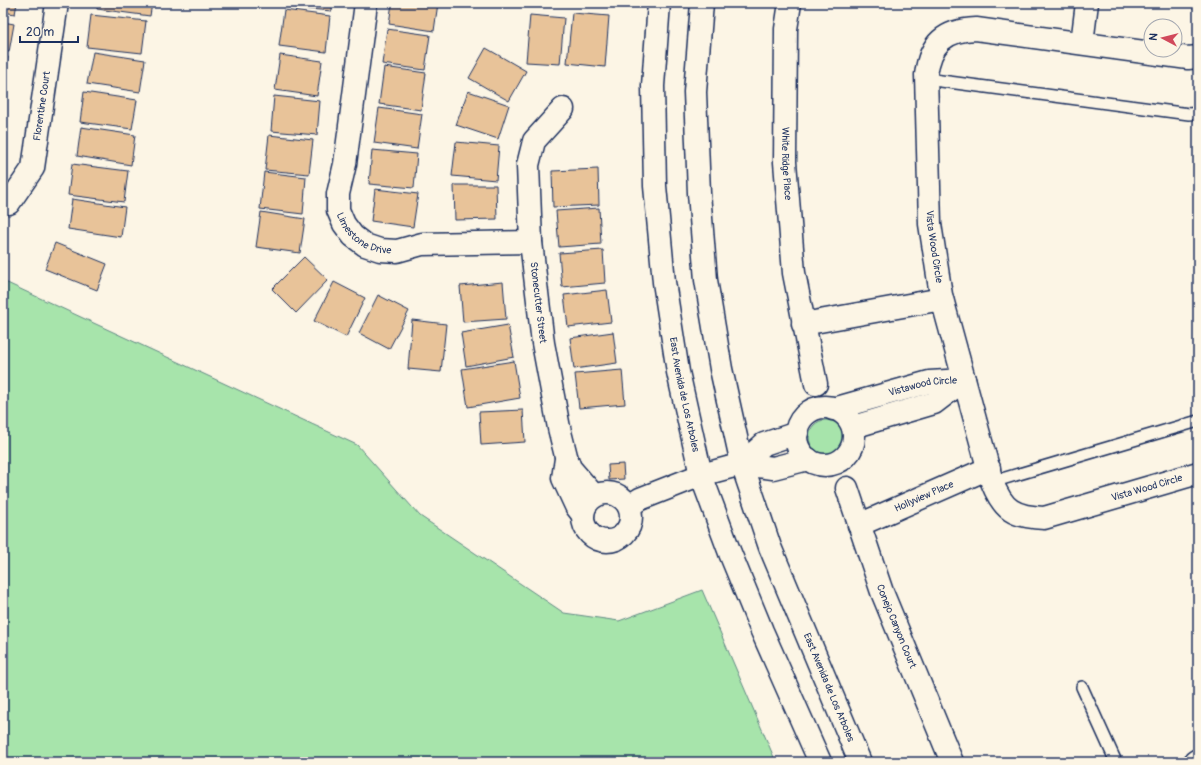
<svg xmlns="http://www.w3.org/2000/svg" width="1201" height="765" font-family="Pangolin,sans-serif">
<rect width="100%" height="100%" fill="#fcf5e5"/>
<filter id="ink" filterUnits="userSpaceOnUse"><feTurbulence type="fractalNoise" baseFrequency=".025" numOctaves="2"/><feDisplacementMap in="SourceGraphic" scale="8" xChannelSelector="R" yChannelSelector="G"/><feConvolveMatrix kernelMatrix="1 2 1 2 8 2 1 2 1" color-interpolation-filters="sRGB"/></filter>
<g filter="url(#ink)">
<path fill="#a7e4ab" stroke="#618a84" d="M3,281L357,445L420,516L564,613L619,621L702,590L776,762H3Z
M809 437a17 17 0 1 1 34 0a17 17 0 1 1-34 0Z"/>
<path fill="#e8c399" stroke="#1b2f5e" d="M3,3H17L15,14L3,12Z
M97,3H152L150,16L97,9Z
M285,3H332V11L285,7Z
M392,3H438L434,31L389,24Z
M284,10L330,16L326,52L279,46Z
M572,13L609,16L605,67L567,63Z
M91,15L146,21L142,53L87,47Z
M530,15L564,18L560,64L526,62Z
M3,22L14,24L9,52L3,51Z
M387,29L430,35L425,70L382,64Z
M486,48L526,71L509,101L469,78Z
M93,52L145,60L140,92L87,84Z
M280,55L322,61L317,96L275,90Z
M3,56L8,57L4,87H3Z
M384,67L426,73L421,110L379,104Z
M468,91L509,105L498,139L456,125Z
M84,92L137,100L132,129L80,122Z
M274,96L320,101L317,135L271,131Z
M379,108L422,114L417,149L374,143Z
M81,127L135,135L131,165L77,156Z
M269,135L313,140L309,174L265,170Z
M456,142L499,146L496,180L452,176Z
M372,150L417,154L414,188L369,184Z
M72,164L128,171L124,202L68,195Z
M598,169L599,205L553,207L552,171Z
M264,172L306,177L303,214L260,209Z
M454,185H496L497,219L455,220Z
M375,189L418,194L413,227L371,221Z
M72,199L125,207L121,237L68,229Z
M599,208L601,244L559,247L556,211Z
M261,212L305,219L300,253L256,247Z
M55,243L107,264L97,290L45,269Z
M603,250L605,283L562,287L559,253Z
M304,257L328,280L296,313L272,289Z
M334,282L365,298L346,337L314,321Z
M503,282L506,319L463,322L460,286Z
M607,290L611,322L568,327L564,295Z
M378,295L409,311L389,349L359,333Z
M412,320L446,324L441,372L408,369Z
M508,325L514,357L466,366L461,333Z
M613,332L617,363L574,369L570,338Z
M514,361L520,398L468,407L462,369Z
M622,370L625,404L579,408L575,374Z
M523,410L525,442L481,445L479,412Z
M623,464L624,479L609,480L608,465Z"/>
<g fill="none" stroke-linecap="round" stroke-linejoin="round">
<g stroke="#1b2f5e" stroke-width="14">
<path id="lane" d="M926,79L1189,114L1198,113
M992,482L1198,421
M1082,687L1116,762"/>
</g>
<g stroke="#1b2f5e" stroke-width="25">
<g id="street">
<path id="s1" d="M366,3L345,164L338,194V210L344,224L353,236L365,245L380,250L397,251L422,244L531,242"/>
<path id="s2" d="M790,3L786,29L785,162L794,273L816,384"/>
<path d="M1082,43L1087,3"/>
<path id="s3" d="M1198,57L1188,58L976,29C945,30 930,43 926,75L930,224L941,295L992,482C1003,510 1014,517 1044,518L1198,473"/>
<path id="s4" d="M563,109L534,141L528,165L531,242L543,343L559,428L566,456L570,468L590,491L595,495"/>
<path id="s5" d="M9,203L33,168L57,3"/>
<path d="M803,324L942,299"/>
<circle cx="825" cy="436" r="29"/>
<path id="s6" d="M833,409L929,382L964,380"/>
<path d="M853,427L934,403L964,380"/>
<path d="M566,459L563,478L576,506L583,515"/>
<path d="M742,464L764,444L797,433"/>
<path id="s7" d="M847,488L882,592L952,762"/>
<circle cx="607" cy="517" r="24"/>
<path d="M629,506L640,499L701,475L742,464L773,468L808,459"/>
<path id="s8" d="M859,525L989,468"/>
<path d="M1195,762L1198,760"/>
</g>
</g>
<g stroke="#1b2f5e" stroke-width="25">
<g id="secondary">
<path id="s9" d="M659,3L653,86L655,186L664,282L678,372L701,475L730,553L762,631L820,762"/>
<path id="s10" d="M702,3L695,92L699,193L706,280L721,369L742,464L770,547L860,762"/>
</g>
</g>
<use href="#lane" stroke="#fcf5e5" stroke-width="11"/>
<use href="#street" stroke="#fcf5e5" stroke-width="22"/>
<use href="#secondary" stroke="#fcf5e5" stroke-width="22"/>
</g>
</g>
<g text-anchor="middle" dominant-baseline="central" stroke-width="4" stroke-linejoin="round" paint-order="stroke">
<g font-size="10" fill="#1b2f5e" stroke="#fcf5e5">
<text stroke="none"><textPath href="#s5" startOffset="105">Florentine Court</textPath></text>
<text stroke="none"><textPath href="#s2" startOffset="161">White Ridge Place</textPath></text>
<text stroke="none"><textPath href="#s1" startOffset="247">Limestone Drive</textPath></text>
<text stroke="none"><textPath href="#s3" startOffset="472">Vista Wood Circle</textPath></text>
<text stroke="none"><textPath href="#s4" startOffset="206">Stonecutter Street</textPath></text>
<text stroke="none"><textPath href="#s6" startOffset="93">Vistawood Circle</textPath></text>
<text stroke="none"><textPath href="#s9" startOffset="394">East Avenida de Los Arboles</textPath></text>
<text stroke="none"><textPath href="#s3" startOffset="891">Vista Wood Circle</textPath></text>
<text stroke="none"><textPath href="#s8" startOffset="71">Hollyview Place</textPath></text>
<text stroke="none"><textPath href="#s7" startOffset="147">Conejo Canyon Court</textPath></text>
<text stroke="none"><textPath href="#s10" startOffset="705">East Avenida de Los Arboles</textPath></text>
</g>
</g>
<rect width="1201" height="765" fill="none" stroke="#fcf5e5" stroke-width="16"/>
<rect x="8" y="8" width="1185" height="749" fill="none" stroke="#1b2f5e" stroke-width="1.5" filter="url(#ink)"/>
<g transform="translate(1163 38) rotate(277)"><circle r="19" fill="#fcf5e5" stroke="#a2a6af"/>
<path d="M0-3L7 15L0 10L-7 15Z" fill="#d1495b"/>
<text y="-6" font-size="11" font-weight="bold" text-anchor="middle" fill="#1b2f5e">N</text>
</g>
<path d="M20 36v6h58v-6" fill="none" stroke="#1b2f5e" stroke-width="2"/>
<text x="26" y="36" font-size="12" fill="#1b2f5e" stroke="#fcf5e5" stroke-width="3" paint-order="stroke">20 m</text>
</svg>
